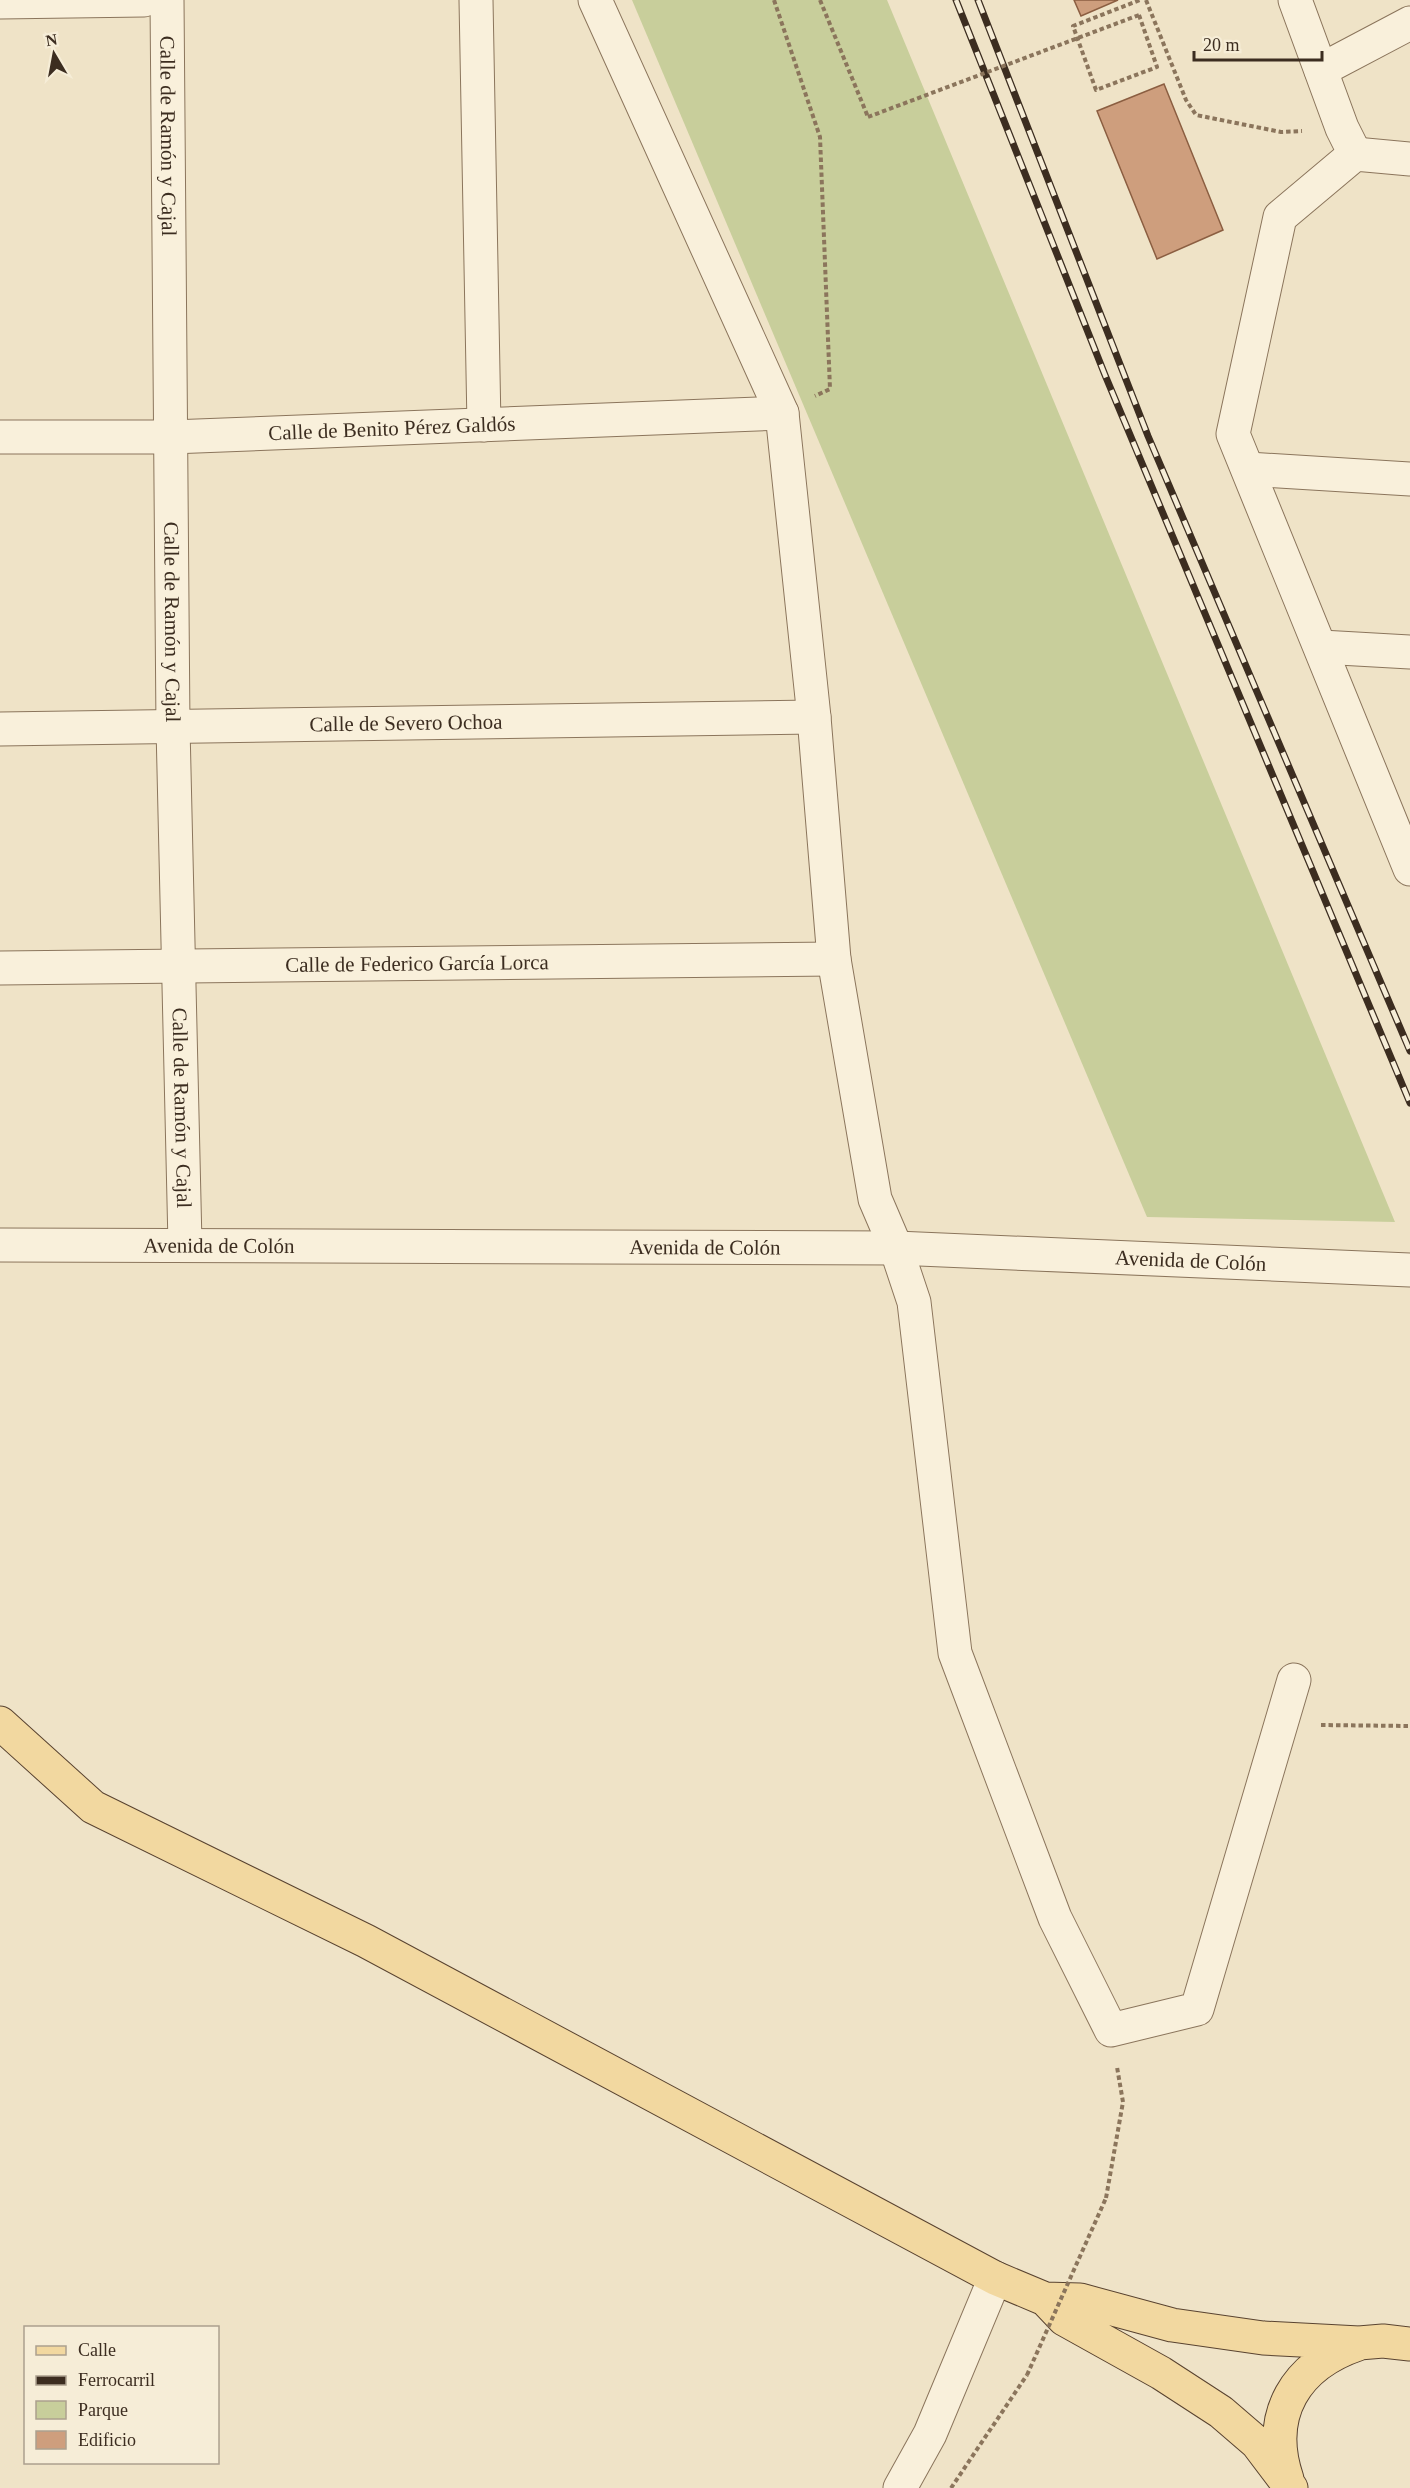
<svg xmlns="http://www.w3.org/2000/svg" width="1410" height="2488" font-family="Georgia,serif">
<rect width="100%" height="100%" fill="#efe3c7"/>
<path fill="#c8ce9b" d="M632,0H887L1395,1222L1147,1217Z"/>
<path fill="#ce9e7d" stroke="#8b5e41" stroke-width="1.5" d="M1074,0H1118L1081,16Z
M1164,84L1223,230L1157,259L1097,111Z"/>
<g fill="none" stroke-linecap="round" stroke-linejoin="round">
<g stroke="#8b755c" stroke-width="35">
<g id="minor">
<path id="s1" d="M167,0L173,727L185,1244"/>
<path d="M476,0L484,425"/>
<path d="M595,0L782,413L814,717L834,959L875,1199L896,1248L914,1302L955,1653L1055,1918L1111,2030L1197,2009L1294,1680"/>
<path d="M1295,0L1342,128L1355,154"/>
<path d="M0,2L144,0"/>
<path d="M1321,70L1410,23"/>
<path d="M1410,159L1355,154L1280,217L1233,434L1410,869"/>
<path id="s2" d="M0,437H171L782,413"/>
<path d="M1248,469L1410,479"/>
<path d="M1321,647L1410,652"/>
<path id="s3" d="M0,729L814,717"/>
<path id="s4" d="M0,968L834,959"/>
<path id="s5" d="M0,1245L896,1248L1410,1270"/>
<path d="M900,2488L930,2434L995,2278"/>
</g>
</g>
<g stroke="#594330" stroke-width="35">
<path id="major" d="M0,1723L93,1807L366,1941L995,2278L1045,2299L1064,2319L1161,2373L1221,2412L1257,2443L1291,2488
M1045,2299L1080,2300L1172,2325L1263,2338L1359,2343L1383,2341L1410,2344
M1287,2479C1265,2414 1296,2365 1358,2344"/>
</g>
<path stroke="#8b755c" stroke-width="4" stroke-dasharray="4.5 3" stroke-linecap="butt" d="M774,0L820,137L830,389L815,396
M820,0L868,117
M1146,0L1186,100L1196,115L1281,132L1302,131
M1139,15L1157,67L1096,90L1073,26L1140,0
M1321,1725L1410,1726
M1106,2198L1123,2102L1117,2067
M951,2488L1027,2375"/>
<use href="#minor" stroke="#f9f0db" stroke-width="33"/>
<use href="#major" stroke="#f2d8a0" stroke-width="33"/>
<g stroke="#3c2d20" stroke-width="7">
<path id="rail" d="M956,0L1105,375L1410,1103
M978,0L1148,436L1410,1051"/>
</g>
<use href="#rail" stroke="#f6edd7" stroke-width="4.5" stroke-dasharray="14" stroke-linecap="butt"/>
<path stroke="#8b755c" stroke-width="4" stroke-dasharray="4.5 3" stroke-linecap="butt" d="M868,117L1139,15
M1027,2375L1106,2198"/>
</g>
<g text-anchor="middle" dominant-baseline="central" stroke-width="4.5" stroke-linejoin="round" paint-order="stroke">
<g font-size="21" fill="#3c2d20" stroke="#f6edd7">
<text stroke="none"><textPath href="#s1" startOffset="136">Calle de Ramón y Cajal</textPath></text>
<text stroke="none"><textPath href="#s2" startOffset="392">Calle de Benito Pérez Galdós</textPath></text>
<text stroke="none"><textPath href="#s1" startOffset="622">Calle de Ramón y Cajal</textPath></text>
<text stroke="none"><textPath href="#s3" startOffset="406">Calle de Severo Ochoa</textPath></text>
<text stroke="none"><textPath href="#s4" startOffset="417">Calle de Federico García Lorca</textPath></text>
<text stroke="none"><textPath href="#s1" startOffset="1108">Calle de Ramón y Cajal</textPath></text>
<text stroke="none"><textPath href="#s5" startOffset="219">Avenida de Colón</textPath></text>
<text stroke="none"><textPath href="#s5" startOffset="705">Avenida de Colón</textPath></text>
<text stroke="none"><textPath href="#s5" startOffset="1191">Avenida de Colón</textPath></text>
</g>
</g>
<rect x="24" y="2326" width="195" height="138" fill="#f6edd7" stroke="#aca08e" stroke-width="1.5"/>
<rect x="36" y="2346" width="30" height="9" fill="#f2d8a0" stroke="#aca08e" stroke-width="1.5"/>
<text x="78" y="2356" font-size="18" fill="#3c2d20">Calle</text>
<rect x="36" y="2376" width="30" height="9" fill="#3c2d20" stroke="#aca08e" stroke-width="1.5"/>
<text x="78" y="2386" font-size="18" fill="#3c2d20">Ferrocarril</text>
<rect x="36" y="2401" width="30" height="18" fill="#c8ce9b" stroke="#aca08e" stroke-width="1.5"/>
<text x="78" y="2416" font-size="18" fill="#3c2d20">Parque</text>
<rect x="36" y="2431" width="30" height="18" fill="#ce9e7d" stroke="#aca08e" stroke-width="1.5"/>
<text x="78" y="2446" font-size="18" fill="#3c2d20">Edificio</text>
<g transform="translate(54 54) rotate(350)" stroke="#f6edd7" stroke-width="4.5" paint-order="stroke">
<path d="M0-4.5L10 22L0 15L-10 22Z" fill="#3c2d20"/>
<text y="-9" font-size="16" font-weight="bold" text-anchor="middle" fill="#3c2d20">N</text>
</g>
<path d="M1194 51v9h128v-9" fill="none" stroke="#3c2d20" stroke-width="3"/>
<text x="1203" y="51" font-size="18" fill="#3c2d20" stroke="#f6edd7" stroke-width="4.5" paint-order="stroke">20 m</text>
</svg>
